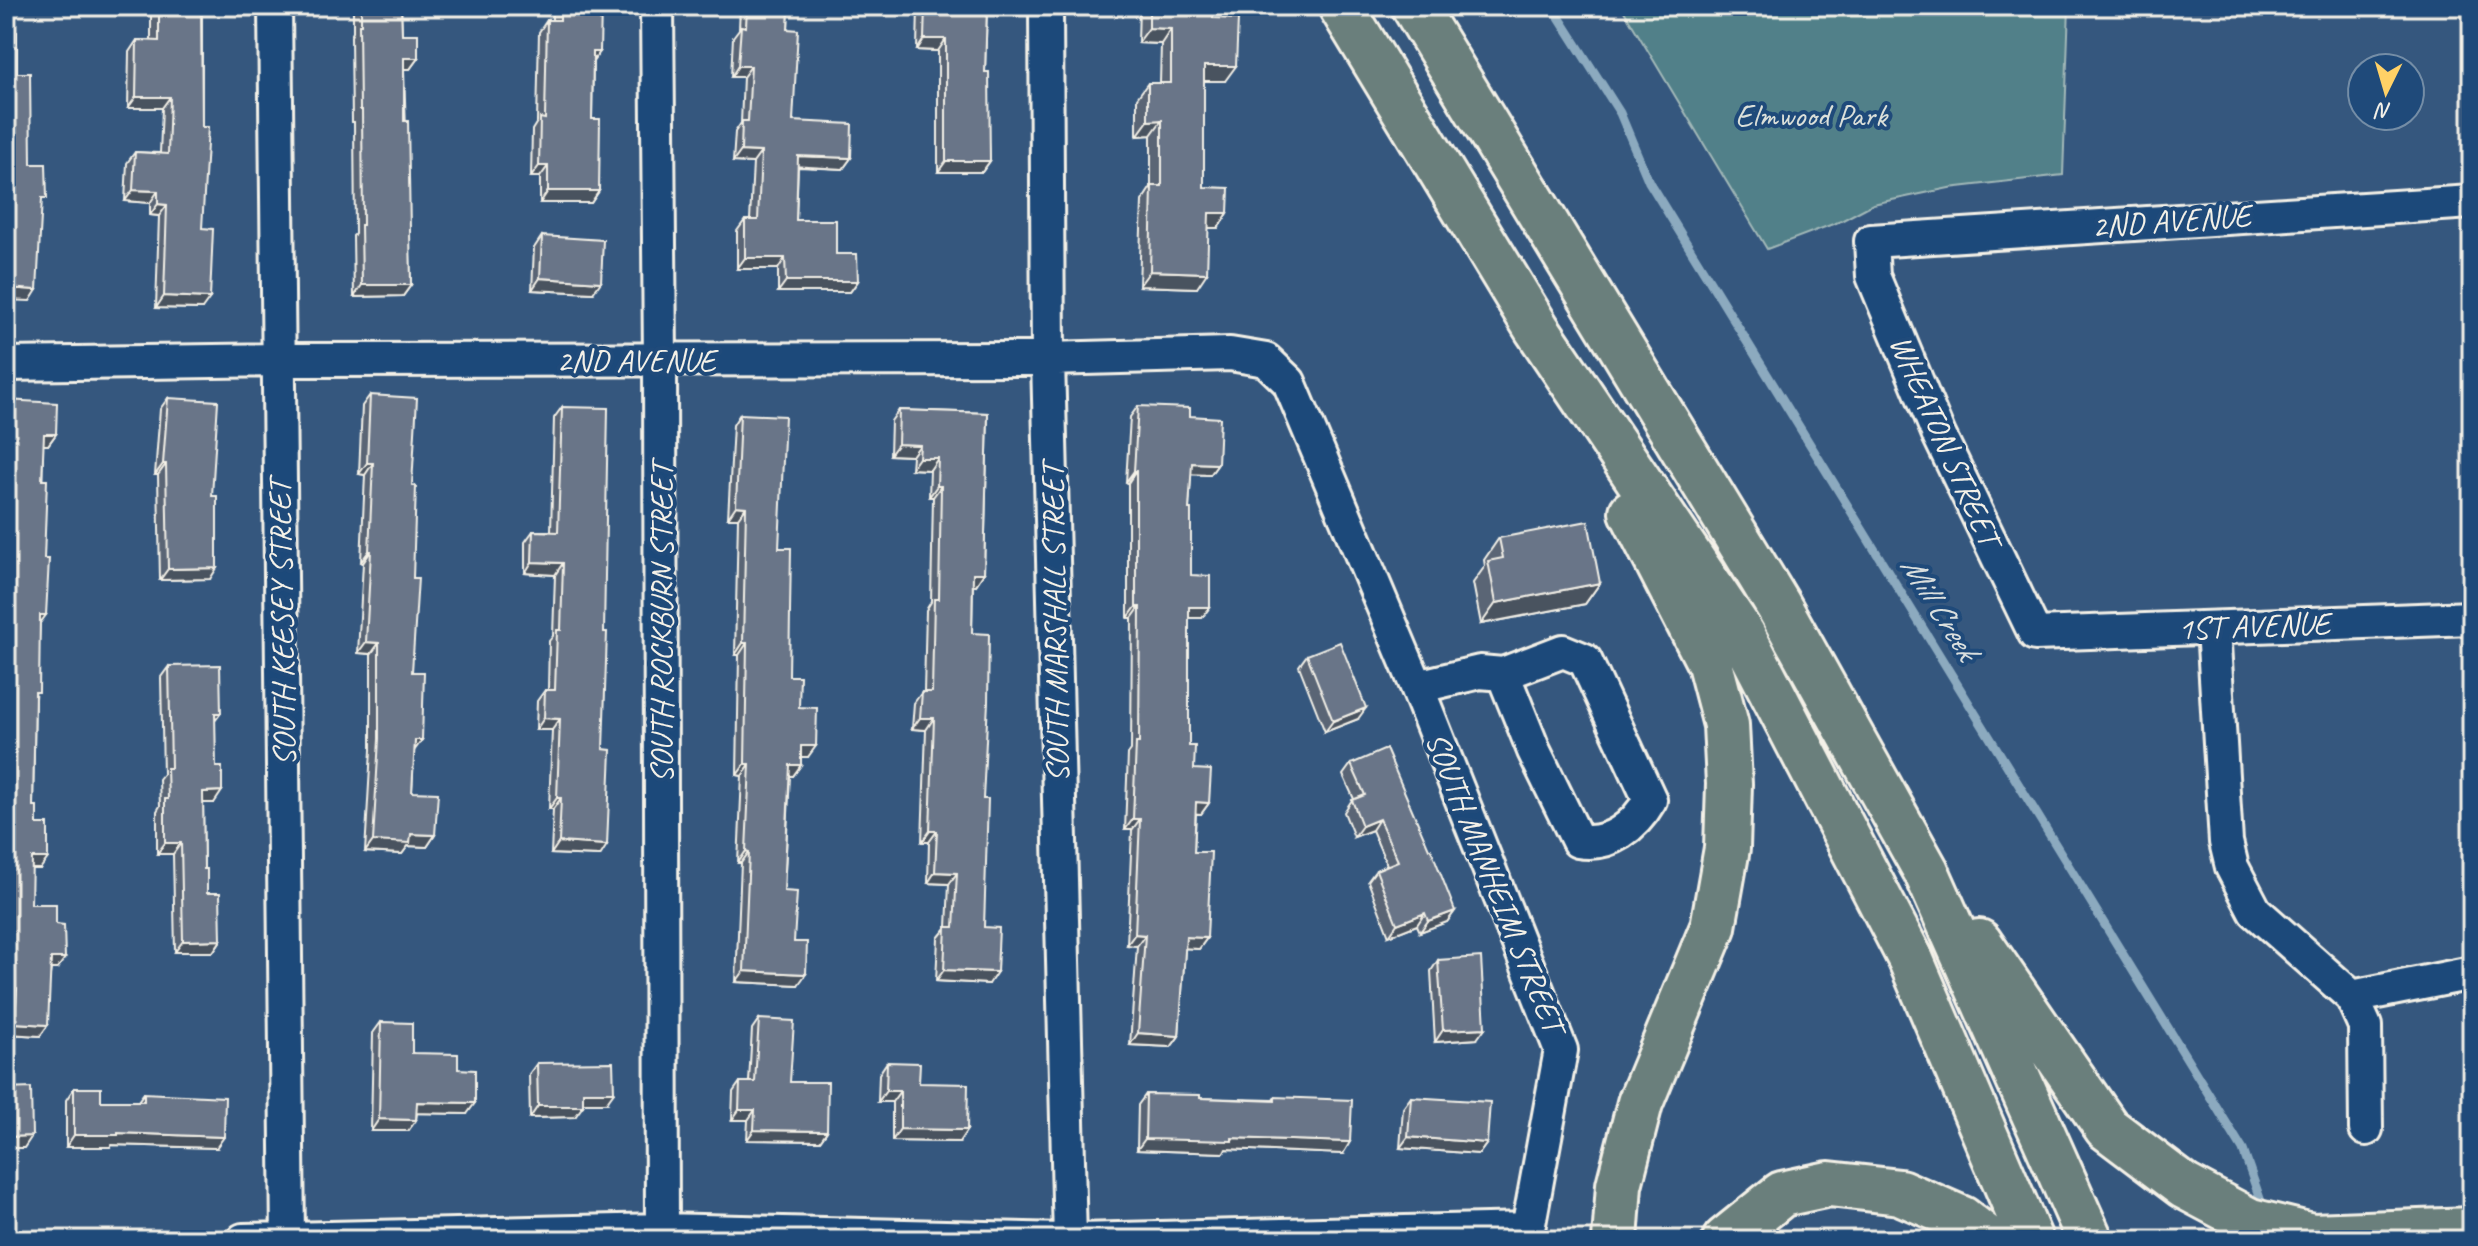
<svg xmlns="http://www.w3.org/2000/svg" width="2478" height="1246" font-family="Caveat,sans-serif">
<rect width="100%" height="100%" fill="#35577e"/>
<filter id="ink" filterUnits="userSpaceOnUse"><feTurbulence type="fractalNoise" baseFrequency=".0125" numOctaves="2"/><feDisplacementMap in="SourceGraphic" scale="16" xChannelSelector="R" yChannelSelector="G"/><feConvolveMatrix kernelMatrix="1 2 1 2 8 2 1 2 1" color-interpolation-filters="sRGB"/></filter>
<g filter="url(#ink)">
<path fill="#518089" stroke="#a2b8b8" stroke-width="2" d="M1621,6H2069L2063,175L1949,188L1873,204L1841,221L1767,249Z"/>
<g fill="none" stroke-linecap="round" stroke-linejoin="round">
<path stroke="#8caabf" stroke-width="9" d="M1552,6L1620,113L1649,182L2243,1150L2264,1210"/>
<g stroke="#f4f1e8" stroke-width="38">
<path id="minor" d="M275,6L288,1240
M657,6L660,360L662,1240
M1046,6L1048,359L1070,1240
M2472,202L1871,241L1873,276L1939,435L2035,634L2472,618
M6,364L279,360L1048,359L1230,354L1266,360L1289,382L1417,687L1561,1050L1528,1229L1078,1240
M2213,628L2226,842L2232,867L2255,911L2352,997
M1417,687L1480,672L1503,674L1563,651L1585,660L1650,800C1635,826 1610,847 1578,841L1534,751L1503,674
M2366,1129L2365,1026L2352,997L2472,973
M243,1240L661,1230L1062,1240"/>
</g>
<g stroke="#f4f1e8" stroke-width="50">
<path id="highway" d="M1341,6L1537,329L1742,634L1910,958L2030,1240
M1414,6L1778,605L1926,871L2090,1240
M1979,942L2107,1128L2184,1186L2250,1221L2312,1236L2472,1230
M1615,1240L1619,1185L1640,1103L1713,927L1727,848L1729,784L1726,725L1710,664L1632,512
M1725,1240L1782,1194L1829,1184L1900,1192L1962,1219L1989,1240"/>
</g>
<use href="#minor" stroke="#1f4a7a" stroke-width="32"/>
<use href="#highway" stroke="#6b7f7c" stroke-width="44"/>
</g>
<path fill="#5a6575" stroke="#f4f1e8" stroke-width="2" d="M151,6H202V309L156,308L159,216L150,215V203L125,201L127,163L135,152L160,153L162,108H128L129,52L137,40H151Z
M353,6H401L402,34L418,58L410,69H404L411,285L403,296L354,297L353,236L355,234L354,122H352L351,36L353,32Z
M552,6H601L593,62L592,119L599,191L591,203H540V177H531L532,130L537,122L539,32L547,20H552Z
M740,6H789L788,29L793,121L851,158L843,169L798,167L796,220L836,254L858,281L850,292H778V269H737V231L745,220H750L753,163L733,162L735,132L741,123L743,77H731L733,37L739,29Z
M918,6H987L985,72L990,161L982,172H938V51L917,50Z
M1139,6H1213V18L1225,81H1204V187L1228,213L1218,228H1208L1197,288L1139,286L1142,201L1151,187V135L1137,136V98L1148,83H1160L1161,44L1138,43Z
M542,236L593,293L532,290L534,248Z
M370,395L412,485V672L414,751L412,792L435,835L427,847L408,846L402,854L365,852L371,750V654L358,653L363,563L361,562L365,475L359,474L362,406Z
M168,398L210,579L160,580L158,475H155L160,409Z
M6,400L56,434L48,445H43L40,624L35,699L33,806L37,824L40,869H31V904L57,969H51L40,1036L8,1034L10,1000Z
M1138,406L1190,416L1218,464L1210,475L1191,474L1189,509L1191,575L1202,618H1189V746L1194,769L1209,803L1201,814H1196L1194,852L1207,938L1199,949L1185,948L1179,1036L1171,1047L1130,1045L1137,946L1127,945L1132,830H1125L1128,754L1131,750L1132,618H1128V483L1126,482L1130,417Z
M562,407L600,856L551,854L553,809H549L552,730H536L537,701L545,690H548L549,641L553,636L555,575L525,573V542L533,531H551L554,418Z
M899,410L988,413L984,573L976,585L973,584L972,633L983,799L984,927L989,984L936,981L938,938L947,927L949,884L928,883L929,842H922L926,730L912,729L914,703L922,692H924L926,610L931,602L933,497H929L930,470L911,469L912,456L890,455L891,421Z
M740,414L779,548L789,676L799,707L808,757H801V765L793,776H790L784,891L794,942L798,985L736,982L741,863H738L742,776L737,775L739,655H735L738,518H728L733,425Z
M1499,538L1600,583L1585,604L1481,624L1473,583L1485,566L1484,560Z
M1307,655L1358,719L1325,732L1299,666Z
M169,666L221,713L215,721L214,803H203L204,869L207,893L221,940L213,952H175L173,854H157V811L160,806L159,779L163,774L161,677Z
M1351,764L1455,911L1447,922L1420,932L1417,925L1389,936L1368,881L1376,870L1387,865L1372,830L1354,837L1344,812L1352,800L1354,799L1343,775Z
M1438,960L1477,1039L1435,1042L1431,971Z
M759,1019L790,1082L827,1131L820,1141L747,1140L748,1120H732L733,1092L740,1082H749L752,1029Z
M381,1022L412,1053L458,1069L467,1114L417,1113L416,1120L408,1131H371L373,1033Z
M887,1062L919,1083L959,1142L892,1141V1102H878L879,1074Z
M537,1063L606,1103H583L575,1117L530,1118L529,1074Z
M74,1088L101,1101H138L144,1093L216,1148L112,1145L110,1147H66V1100Z
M1146,1094L1200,1098L1273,1100L1275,1097L1343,1154L1226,1149L1224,1153L1137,1150L1138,1105Z
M1411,1097L1487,1143L1479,1154L1400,1148L1403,1108Z"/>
<path fill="#4a525f" stroke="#f4f1e8" stroke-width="2" d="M1149,28L1171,29L1161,44L1138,43Z
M924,39H946L938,51L917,50Z
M593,52H600L592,63Z
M404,58H418L410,69H396Z
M738,66H751L743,77H731Z
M1204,66H1236L1225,81H1194Z
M136,97H170L162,108H128Z
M1162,120L1151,135L1137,136L1148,121Z
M741,151L761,152L753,163L733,162Z
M798,156L851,158L843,169L791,166Z
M946,161H990L982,172H938Z
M539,166H548L540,177H531Z
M133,190L158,191L150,203L125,201Z
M548,191H599L591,203H540Z
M158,204L167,205L159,216L150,215Z
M1209,213H1228L1218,228H1198Z
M745,258H785L778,269H737Z
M1150,271L1207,273L1197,288L1139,286Z
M540,278L601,282L593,293L532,290Z
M786,281H858L850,292H778Z
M362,285H411L403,296L354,297Z
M6,288L37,290L30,301L6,300Z
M164,296L210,298L202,309L156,308Z
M44,434H56L48,445H36Z
M898,444L920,445L912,456L890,455Z
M919,458H938L930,470L911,469Z
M367,463H373L365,475L359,474Z
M1192,463L1218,464L1210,475L1184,474Z
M163,464H166L158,475H155Z
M1134,471H1136L1128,483L1126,482Z
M937,486H941L933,497H929Z
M736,506L746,507L738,518H728Z
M369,551H371L363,563L361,562Z
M532,562L563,563L555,575L525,573Z
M217,568L210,579L160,580L168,569Z
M973,573H984L976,585L965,584Z
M1600,583L1585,604L1481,624L1496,603Z
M1136,607H1140L1132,618H1128Z
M1189,607H1210L1202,618H1181Z
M40,615H46L38,626Z
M366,642L379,643L371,654L358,653Z
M743,643H747L739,655H735Z
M1366,708L1358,719L1325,732L1333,721Z
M544,718L560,719L552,730H536Z
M920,718H934L926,730L912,729Z
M415,740H422L414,751Z
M801,746H816L808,757H793Z
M745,764H750L742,776L737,775Z
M790,765H801L793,776H782Z
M222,791L214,803H195L203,792Z
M557,798H561L553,809H549Z
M1196,802L1209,803L1201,814L1188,813Z
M1133,819H1140L1132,830H1125Z
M1379,819L1372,830L1354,837L1362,826Z
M930,831H937L929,842H922Z
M411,834L435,835L427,847L408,846L402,854L365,852L373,841Z
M559,842L607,845L600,856L551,854Z
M165,843H181L173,854H157Z
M746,851L749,852L741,863H738Z
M32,858H48L40,869H24Z
M935,872L957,873L949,884L928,883Z
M1455,911L1447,922L1420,932L1428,921Z
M1425,913L1417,925L1389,936L1397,924Z
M1135,934L1145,935L1137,946L1127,945Z
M1186,937L1207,938L1199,949L1178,948Z
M221,940L213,952H175L183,941Z
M51,958H65L57,969H44Z
M944,970L997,972L989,984L936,981Z
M744,971L806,974L798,985L736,982Z
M6,989H17L10,1000H6Z
M15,1023L48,1025L40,1036L8,1034Z
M1485,1028L1477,1039L1435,1042L1443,1030Z
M1138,1033L1179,1036L1171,1047L1130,1045Z
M886,1091H900L892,1102H878Z
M583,1092H614L606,1103H575Z
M417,1102L475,1103L467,1114L409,1113Z
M538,1106H583L575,1117L530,1118Z
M739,1110H755L748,1120H732Z
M379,1119L416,1120L408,1131H371Z
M900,1129L967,1130L959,1142L892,1141Z
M754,1130L827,1131L820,1141L747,1140Z
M118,1133L224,1137L216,1148L112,1145L110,1147H66L74,1135Z
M32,1136L24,1148H6V1137Z
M1408,1137L1487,1143L1479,1154L1400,1148Z
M1232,1138L1350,1142L1343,1154L1226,1149L1224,1153L1137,1150L1145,1139Z"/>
<path fill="#697588" stroke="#f4f1e8" stroke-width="2" d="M159,6H201L202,127H208L202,228L213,229L210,298L164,296L167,205L158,204V191L133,190L135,152L168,154L170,97H136L137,40L159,41Z
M361,6H401L402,34H418V58H404V121H408L411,285H362L361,225H363L362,110H360L359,24H361Z
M560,6H601L600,52H593L592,119H600L599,191H548V166H539L540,118L545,119L547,20H560Z
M747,6H789L788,29L798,30L793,121L852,124L851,158L798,156L796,220H836V254H857L858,281H786L785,258H745V220H758L761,152L741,151L742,121H748L751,66H738L741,26L746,27Z
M925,6H987L985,72H989L990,161H946V39H924Z
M1149,6H1213V18L1238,19L1236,66H1204V187L1229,188L1228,213H1209L1207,273L1150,271L1152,186H1162V120L1148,121V83H1171V29L1149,28Z
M6,32H17V73H30L31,164H46L47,198H42L37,290L6,288Z
M542,236L603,240L601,282L540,278Z
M370,395L417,398L412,485L416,486L413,578H418L412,672H424L422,740H415L412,792L438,793L435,835L411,834L410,843L373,841L379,739V643L366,642L371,551H369L373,463H367Z
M168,398L218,401L212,496H217V568L168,569L166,464H163Z
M6,400L57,403L56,434H44L42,480H47L44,559H49L46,615H40L39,692H35L33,806H37V824H48V858H32L31,904H56V924L64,925L65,958H51L48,1025L15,1023L17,989H6Z
M1138,406L1190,408V416L1220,418L1218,464L1192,463L1189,509H1191V575L1210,576V607H1189V746H1195L1194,769L1211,770L1209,803L1196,802L1194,852H1211L1207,938L1186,937L1179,1036L1138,1033L1145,935L1135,934L1140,819H1133L1136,743H1139L1140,607H1136V471H1134Z
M562,407L608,408L604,632H607L603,749L611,750L607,845L559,842L561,798H557L560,719L544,718L545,690H555L557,630H561L563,563L532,562L533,531L558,532Z
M899,410L988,413L984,573H973L972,633L989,634L988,702L983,799H988L984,927L999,928L997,972L944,970L946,927H954L957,873L935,872L937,831H930L934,718H920L922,692H932L934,599H939L941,486H937L938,458H919L920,445L898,444Z
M740,414L785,416L779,548H791L789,676H800L799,707L817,708L816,746H801V765H790L784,891L797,892L794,942H807L806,974L744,971L749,852L746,851L750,764H745L747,643H743L746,507L736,506Z
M1588,521L1600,583L1496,603L1488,561L1503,558L1499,538Z
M1340,642L1366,708L1333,721L1307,655Z
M220,665L221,713H215L216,767H222V791L203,792L204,869H207V893H220L221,940L183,941L181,843H165V799H168L167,768H171L169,666Z
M1386,749L1429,849H1431L1455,911L1428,921L1425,913L1397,924L1376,870L1398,861L1379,819L1362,826L1352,800L1365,795L1351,764Z
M1481,957L1485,1028L1443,1030L1438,960Z
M759,1019L794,1021L790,1082H828L827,1131L754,1130L755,1110H739L740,1082H755Z
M381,1022L412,1023V1053L458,1054V1069L475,1070V1103L417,1102L416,1120L379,1119Z
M613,1062L614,1092H583V1106H538L537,1063Z
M887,1062L920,1063L919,1083L968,1084L967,1130L900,1129V1091H886Z
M31,1088L32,1136L6,1137V1089Z
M74,1088H101V1101H144V1093L225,1097L224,1137L118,1133V1135H74Z
M1146,1094L1200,1095V1098L1275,1101V1097L1352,1100L1350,1142L1232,1138V1141L1145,1139Z
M1411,1097L1490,1102L1487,1143L1408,1137Z"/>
</g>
<g text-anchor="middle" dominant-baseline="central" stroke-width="8" stroke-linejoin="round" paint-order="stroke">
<g font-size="32" fill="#dce0da" stroke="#1f4a7a">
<text x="1811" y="115">Elmwood Park</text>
</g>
<g font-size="32" fill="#f4f1e8" stroke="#1f4a7a">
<text transform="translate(2171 221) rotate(-4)">2ND AVENUE</text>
<text x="636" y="360">2ND AVENUE</text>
<text transform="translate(1945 440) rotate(66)">WHEATON STREET</text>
<text transform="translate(282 623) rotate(-91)">SOUTH KEESEY STREET</text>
<text transform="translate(661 623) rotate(-90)">SOUTH ROCKBURN STREET</text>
<text transform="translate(1055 623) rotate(-91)">SOUTH MARSHALL STREET</text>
<text transform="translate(2254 626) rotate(-2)">1ST AVENUE</text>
<text transform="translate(1495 882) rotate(68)">SOUTH MANHEIM STREET</text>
</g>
<g font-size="34" font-style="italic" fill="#dadfde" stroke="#1f4a7a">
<text transform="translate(1940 607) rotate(58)">Mill Creek</text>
</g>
</g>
<rect width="2478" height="1246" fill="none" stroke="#1f4a7a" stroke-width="32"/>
<rect x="16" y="16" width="2446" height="1214" fill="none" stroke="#f4f1e8" stroke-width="3" filter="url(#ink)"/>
<g transform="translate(2386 92) rotate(185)"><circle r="38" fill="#1f4a7a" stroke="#748da6" stroke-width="2"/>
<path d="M0-6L14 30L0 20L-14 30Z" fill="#ffd166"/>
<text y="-12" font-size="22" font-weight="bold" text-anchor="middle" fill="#f4f1e8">N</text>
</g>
</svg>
